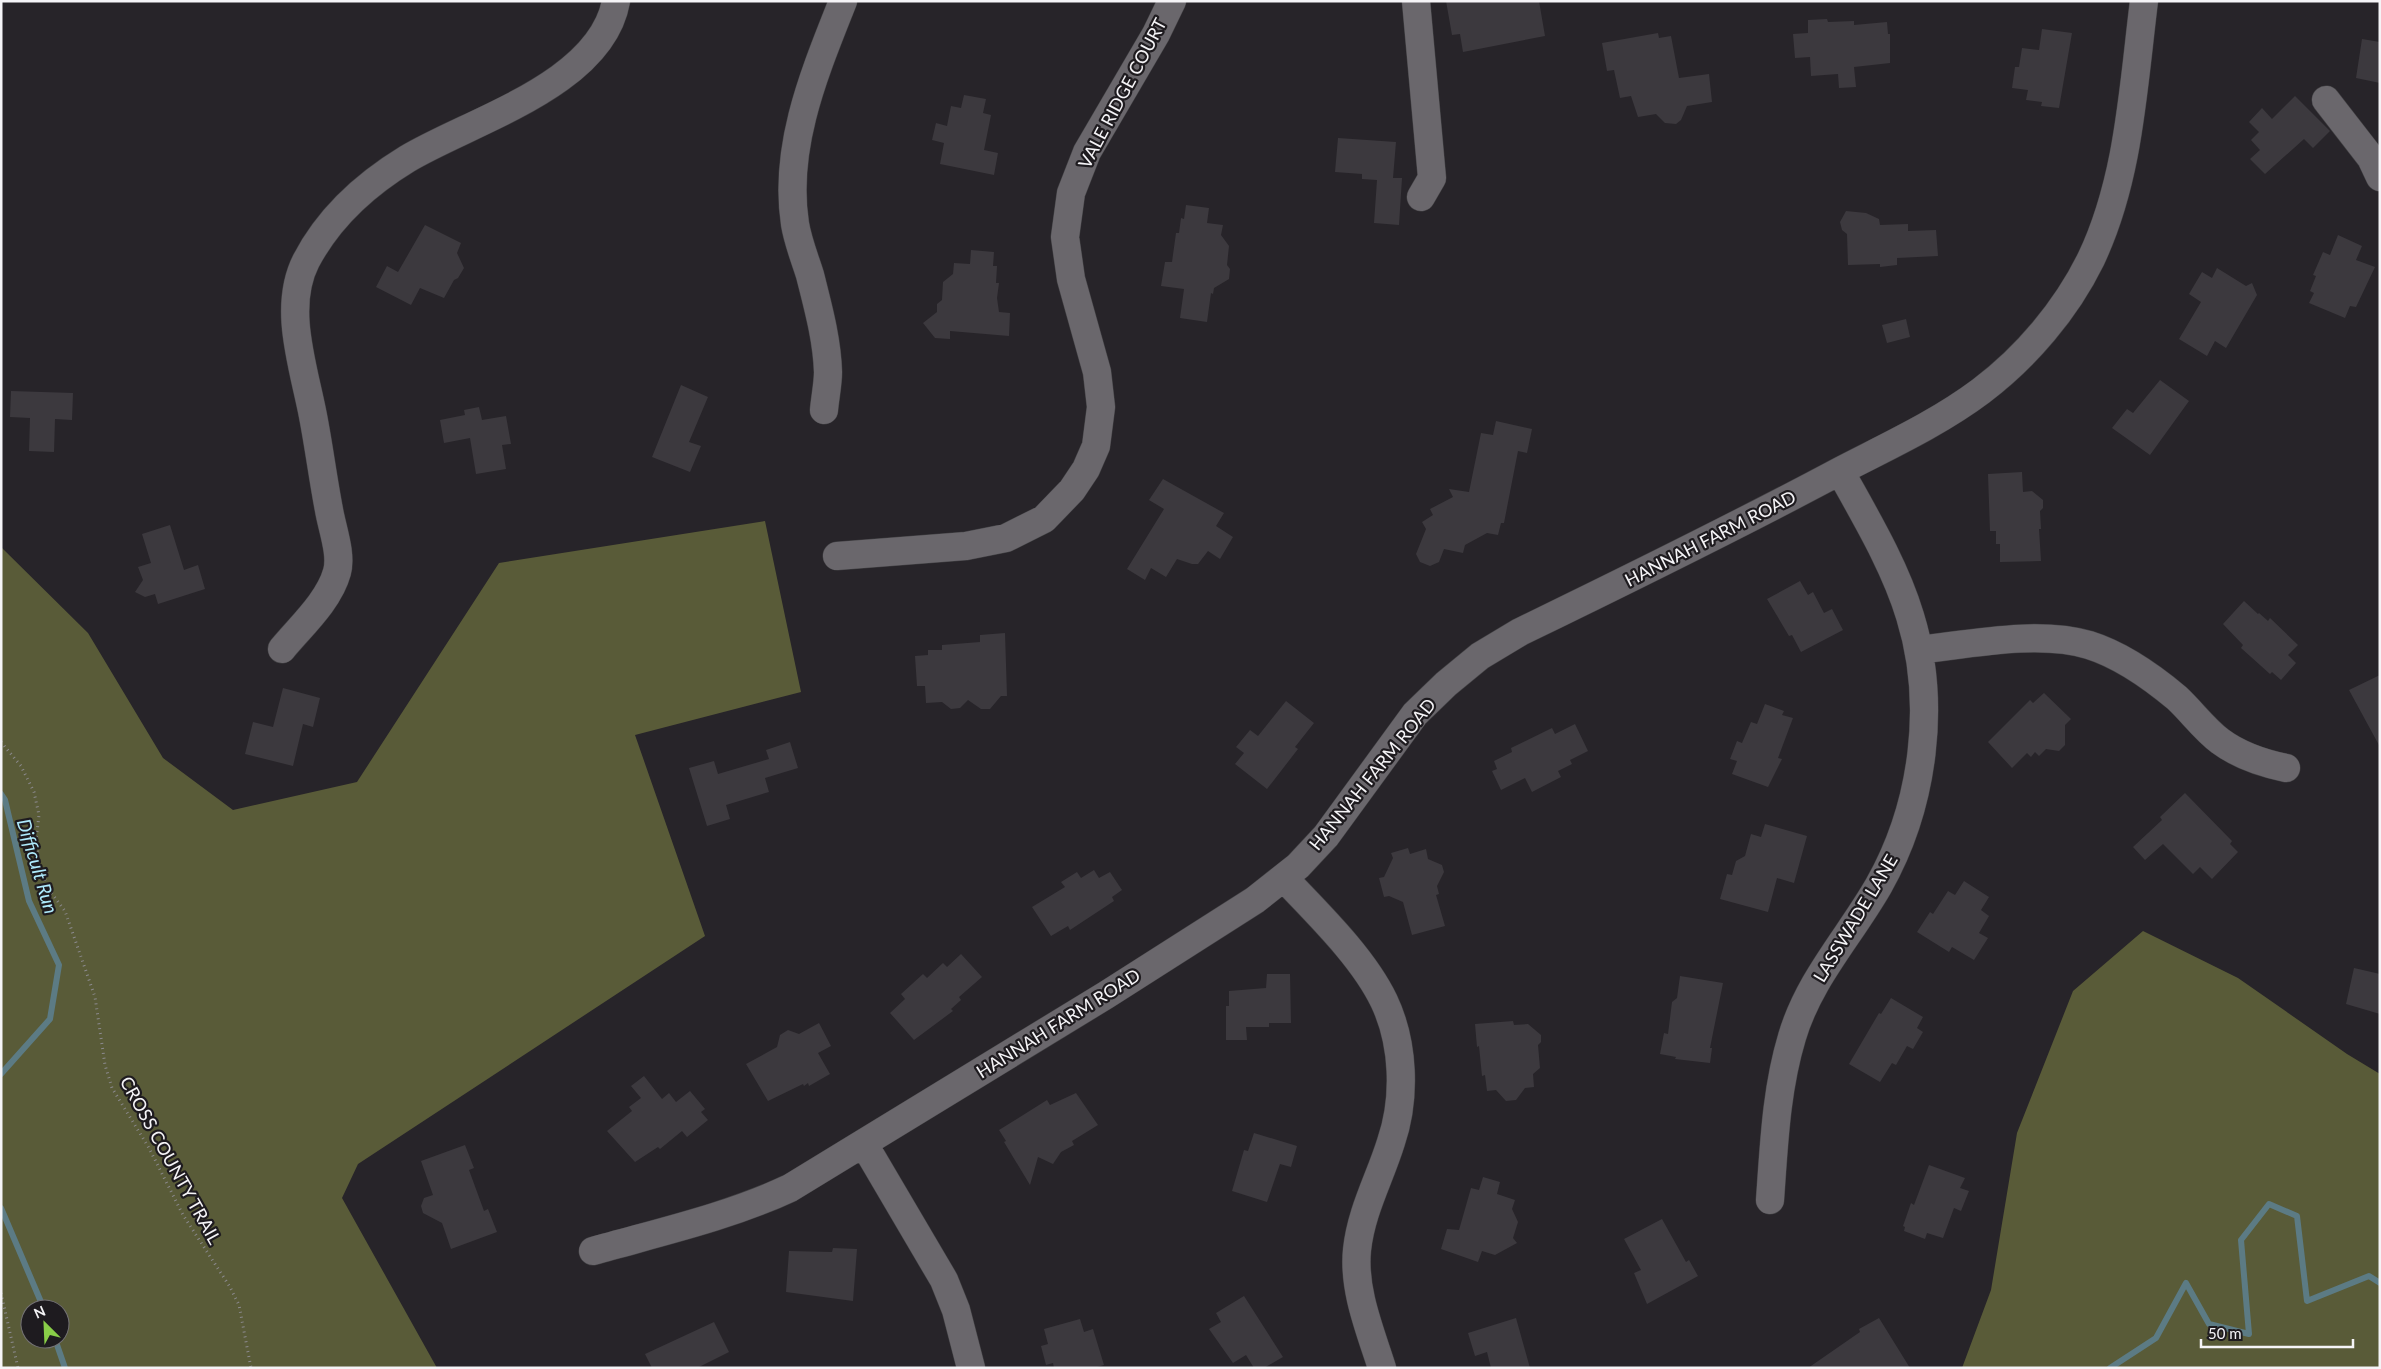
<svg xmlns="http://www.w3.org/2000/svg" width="2381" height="1369" font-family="Lato,sans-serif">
<rect width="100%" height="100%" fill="#272429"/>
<path fill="#595b38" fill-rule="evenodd" d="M765,521L801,692L635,735L705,936L358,1164L342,1198L437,1368H1V547L88,633L163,758L233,810L357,782L499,563ZM30,1309H60V1339H30Z
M2143,931L2238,978L2347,1054L2380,1074V1368H1962L1991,1290L2017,1133L2073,991Z"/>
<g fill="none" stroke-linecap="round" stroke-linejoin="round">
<path stroke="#5c7b84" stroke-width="6" d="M1,794L5,800L29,901L59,965L50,1019L1,1074
M1,1208L44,1309
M55,1339L65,1368
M2110,1368L2156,1338L2186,1283L2209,1324L2249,1334L2241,1240L2269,1204L2297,1216L2307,1301L2369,1276L2380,1283"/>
</g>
<path fill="#3c393e" d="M1446,1H1539L1545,36L1463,52L1460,34L1452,35Z
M1827,19L1828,22L1854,21V25L1887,22L1888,34H1890V63L1854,67L1856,87L1839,88L1838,74L1811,76L1810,57L1795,58L1793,34L1808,33V20Z
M2042,29L2072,33L2059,108L2041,106L2042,102L2026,100L2028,90L2012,88L2015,67H2019L2022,48L2039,50Z
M1658,33L1659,38L1671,36L1679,78L1709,74L1712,102L1687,106L1681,120L1676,124L1665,123L1656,114L1638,117L1631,96L1620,98L1614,70L1607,71L1602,43Z
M2362,39L2380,42V83L2356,78Z
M964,95L986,99L983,113L991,115L984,150L998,153L994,175L940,164L944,143L932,140L936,123L947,126L951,106L961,108Z
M2295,96L2330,131L2313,148L2304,139L2265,174L2250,159L2260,150L2251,140L2259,132L2249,122L2262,108L2272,119Z
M1338,138L1396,142L1393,178H1402L1399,225L1374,223L1377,180L1362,179V174L1335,172Z
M1186,205L1209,208L1207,223L1223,225L1221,235L1229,246L1227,265L1230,269L1229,279L1214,288L1213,294L1211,293L1207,322L1180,318L1184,289L1161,286L1165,262H1172L1176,233H1179L1181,218L1184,219Z
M1846,211L1866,213L1879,219L1880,225L1908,224V231L1936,230L1938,256L1897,258V265L1880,267V264L1848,265L1847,234L1842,230L1840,222Z
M425,225L461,243L457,253L464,268L458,278L454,280L444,298L420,288L411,305L376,287L387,266L398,272Z
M2338,235L2362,246L2356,260L2375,267L2356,307L2350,306L2345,318L2309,303L2314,293L2310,291L2316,276L2313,275L2323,252L2330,255Z
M971,250L994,252L993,266H997L996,283H999L997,298L999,312L1010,313L1009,336L950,331V339L935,338L923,323L937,312V304L942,300L943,282L953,274L954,263L970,264Z
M2217,268L2246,286L2252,283L2257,295L2226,348L2215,341L2207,356L2179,339L2201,302L2189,294L2202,272L2212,278Z
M1906,319L1910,337L1887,343L1882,325Z
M2160,380L2189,401L2150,455L2112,428L2127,409L2133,413Z
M681,385L708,397L689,442L701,446L690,472L652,457Z
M11,391L73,393L72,420L55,419L54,452L29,451L30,418L10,417Z
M479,407L482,420L506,416L511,444L502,445L506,469L476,474L470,438L444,443L440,420L465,415L464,410Z
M1496,421L1532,429L1527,453L1518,451L1504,523H1501L1498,535L1487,533L1465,545L1463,553L1444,549L1439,562L1430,566L1420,562L1416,554L1426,529L1422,522L1433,515L1430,509L1453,497L1449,489L1469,492L1481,433L1493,435Z
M2022,472L2023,492L2032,491L2043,500V508L2040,511L2041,529H2039L2041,561L2000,562V544H1996V531H1990L1988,474Z
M1163,479L1224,513L1216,526L1233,537L1220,559L1208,551L1198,564H1192L1177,559L1166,577L1151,568L1145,580L1127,569L1164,509L1149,500Z
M170,525L184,570L198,565L205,589L158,604L155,594L145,597L135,592L143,580L138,567L151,563L142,534Z
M1800,581L1808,595L1813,592L1824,613L1832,609L1843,630L1801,652L1792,635L1789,636L1767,599Z
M2244,601L2258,614L2259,613L2268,621L2270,618L2298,645L2288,655L2296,663L2281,680L2272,672L2270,674L2241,648L2243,645L2223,624Z
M1005,633L1007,696H1001L990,709H981L968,700L960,708L951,709L942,702L926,703L925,686H917L915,656L928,655V650H942V645L980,642V635Z
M2380,675V747L2349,690Z
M283,688L320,698L313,727L303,724L293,766L245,754L253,722L273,727Z
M2044,693L2071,719L2065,725V745L2059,751L2046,749L2039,756L2035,752L2031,757L2027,753L2012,768L1988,742L2030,700L2033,703Z
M1286,701L1314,723L1295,747L1298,749L1267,789L1235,764L1244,753L1236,747L1250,730L1258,736Z
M1765,704L1784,711L1782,715L1793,718L1778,758L1782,759L1768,787L1732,774L1737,761L1730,759L1737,741L1742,743L1751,722L1757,724Z
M1575,724L1588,751L1570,760L1572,764L1558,771L1561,777L1532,792L1525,778L1501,790L1492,771L1497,769L1494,761L1512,752L1511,748L1552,728L1555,734Z
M790,742L798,768L765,778L769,792L726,805L730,819L707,826L689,768L714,761L718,774L769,759L766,750Z
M2185,793L2232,841L2230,844L2238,852L2212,879L2200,867L2193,874L2163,844L2145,860L2133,847L2162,820L2160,817Z
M1765,824L1807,836L1794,883L1777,878L1768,912L1720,899L1727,874L1732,875L1736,861L1745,856L1751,834L1761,837Z
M1408,848L1410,854L1426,849L1428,859L1442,865L1444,872L1437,886L1439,894L1436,895L1445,926L1412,935L1403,902L1389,896L1384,897L1379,878L1384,877L1393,858L1391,853Z
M1094,870L1099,878L1110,872L1122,890L1112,897L1114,901L1070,930L1068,926L1051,936L1032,907L1065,887L1061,882L1077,872L1081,878Z
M1964,881L1989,897L1981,910L1989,916L1979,933L1988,938L1974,960L1952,947L1949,952L1917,932L1930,912L1933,914L1948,891L1955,895Z
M961,954L982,977L959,997L961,1000L951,1009L953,1011L914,1040L890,1013L905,999L901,994L923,974L927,978L943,963L947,967Z
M2354,968L2380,974V1014L2346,1004Z
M1267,974H1290L1291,1023H1269V1027H1246L1247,1040H1226V1006H1229V991L1266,988Z
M1680,976L1723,983L1710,1048H1712L1710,1063L1675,1059L1676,1057L1660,1054L1664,1033L1668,1034L1672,1002L1677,998Z
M1891,998L1923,1017L1917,1028L1923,1032L1913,1049L1907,1046L1896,1065L1892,1063L1880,1082L1849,1064L1879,1013L1881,1014Z
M1513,1021L1514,1025L1528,1024L1541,1035V1042L1538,1045L1540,1068L1533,1074L1534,1087L1525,1088L1516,1100L1506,1101L1496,1090L1487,1091L1485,1075L1482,1076L1479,1046L1477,1047L1475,1024Z
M819,1023L831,1046L818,1053L830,1074L809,1086L808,1083L804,1086L803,1084L768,1101L746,1064L777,1047L780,1035L788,1030L799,1034Z
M644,1076L662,1099L669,1093L676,1102L690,1091L705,1109L701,1112L708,1120L687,1137L682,1131L660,1149L658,1147L635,1162L607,1131L632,1111L629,1107L641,1098L631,1086Z
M1076,1093L1098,1125L1072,1141L1074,1145L1061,1152L1053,1164L1038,1157L1030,1185L1004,1142L1006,1141L999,1130L1047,1100L1050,1105Z
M1254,1133L1297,1146L1291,1167L1280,1164L1267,1202L1232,1191L1244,1150L1248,1151Z
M465,1145L474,1168L469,1170L484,1211L488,1209L497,1232L451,1249L442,1223L423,1213L421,1206L424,1198L433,1195L421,1161Z
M1929,1165L1965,1178L1960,1188L1969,1191L1961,1211L1954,1208L1943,1238L1927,1233L1925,1239L1904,1231L1905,1227L1903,1226L1911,1203L1914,1205Z
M1483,1177L1500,1182L1497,1194L1515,1200L1512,1209L1518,1222L1513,1238L1517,1243L1495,1255L1482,1251L1478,1262L1441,1249L1447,1229L1459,1230L1471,1188L1479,1190Z
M1662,1219L1686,1262L1689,1260L1698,1276L1647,1304L1634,1273L1641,1270L1624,1239Z
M833,1248L857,1249L853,1301L786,1292L789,1251L832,1252Z
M1244,1296L1283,1357L1264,1368H1254L1246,1355L1233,1363L1209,1329L1221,1322L1216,1313Z
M1516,1318L1530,1368H1491L1487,1352L1475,1356L1468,1333Z
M1879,1318L1910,1368H1808L1860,1332L1859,1329Z
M1080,1319L1084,1332L1093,1329L1104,1365L1094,1368H1054L1053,1363L1046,1365L1041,1346L1048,1344L1044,1329Z
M714,1322L729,1352L697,1368H652L645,1354Z"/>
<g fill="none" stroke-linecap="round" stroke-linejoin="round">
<g stroke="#424144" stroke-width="29">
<path id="minor" d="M1416,1L1432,178L1421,197
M2326,100L2371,158L2380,177
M824,410C825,398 828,384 828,372C827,339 818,307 810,275C805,259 798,242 795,224C783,146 815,72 843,1
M837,556L966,546L1006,538L1044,519L1072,490L1086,469L1096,446L1101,407L1097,372L1071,279L1065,237L1071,193L1087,152L1156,34L1172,1
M282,649C301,626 329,601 337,572C342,554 332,528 329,510C323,479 319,447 313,416C304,368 282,308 306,261C329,217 366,184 407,159C470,121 601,85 616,1
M1919,650C1971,644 2039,630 2089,645C2121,655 2152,677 2177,698C2192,712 2204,729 2220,741C2240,756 2262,763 2286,768
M1284,878C1317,913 1363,957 1384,1001C1404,1043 1406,1098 1391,1142C1380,1178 1361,1211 1357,1250C1353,1290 1370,1330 1382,1368
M864,1144L944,1280L956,1310L971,1368
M1770,1200C1774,1145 1776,1090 1792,1037C1809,979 1850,936 1879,885C1924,805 1937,703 1910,616C1895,566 1865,516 1840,471
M593,1251C660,1232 728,1217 790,1188L1106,995L1255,900L1298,866L1326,836L1415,714L1446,684L1480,656L1520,632C1627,580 1733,528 1838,472C1886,447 1937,424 1981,391C2026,357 2066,310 2091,259C2129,179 2133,89 2144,1"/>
</g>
<path stroke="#8c8a8e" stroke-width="3" stroke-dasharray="1 4" stroke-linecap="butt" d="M1,742L21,766L34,792L39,815L36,841L41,872L50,891L65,911L95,997L105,1065L112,1088L149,1148L183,1215L230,1287L239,1305L251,1368
M1,1293L18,1368"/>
<use href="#minor" stroke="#6a676c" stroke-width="28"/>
</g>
<g text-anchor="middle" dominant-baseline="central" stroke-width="4.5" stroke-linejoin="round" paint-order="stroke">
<g font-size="18" fill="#f5f4f7" stroke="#1e1b1f">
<text transform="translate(1122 93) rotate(-62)">VALE RIDGE COURT</text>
<text transform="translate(1710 538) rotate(-27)">HANNAH FARM ROAD</text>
<text transform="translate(1372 774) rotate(-51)">HANNAH FARM ROAD</text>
<text transform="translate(1855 918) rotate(-59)">LASSWADE LANE</text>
<text transform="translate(1058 1023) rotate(-32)">HANNAH FARM ROAD</text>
<text transform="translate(171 1160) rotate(61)">CROSS COUNTY TRAIL</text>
</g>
<g font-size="19" font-style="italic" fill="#afebfd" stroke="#1e1b1f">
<text transform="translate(38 866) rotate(73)">Difficult Run</text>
</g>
</g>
<rect width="2381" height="1369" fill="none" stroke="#f5f4f7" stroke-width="5"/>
<g transform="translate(45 1324) rotate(336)"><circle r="24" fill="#1e1b1f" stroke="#747275"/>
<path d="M0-4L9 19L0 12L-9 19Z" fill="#89ce48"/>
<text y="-8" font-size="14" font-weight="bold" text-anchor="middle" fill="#f5f4f7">N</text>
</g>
<path d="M2201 1339v8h152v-8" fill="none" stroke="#f5f4f7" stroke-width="2.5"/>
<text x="2208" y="1339" font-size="15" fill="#f5f4f7" stroke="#1e1b1f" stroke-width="4" paint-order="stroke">50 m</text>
</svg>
